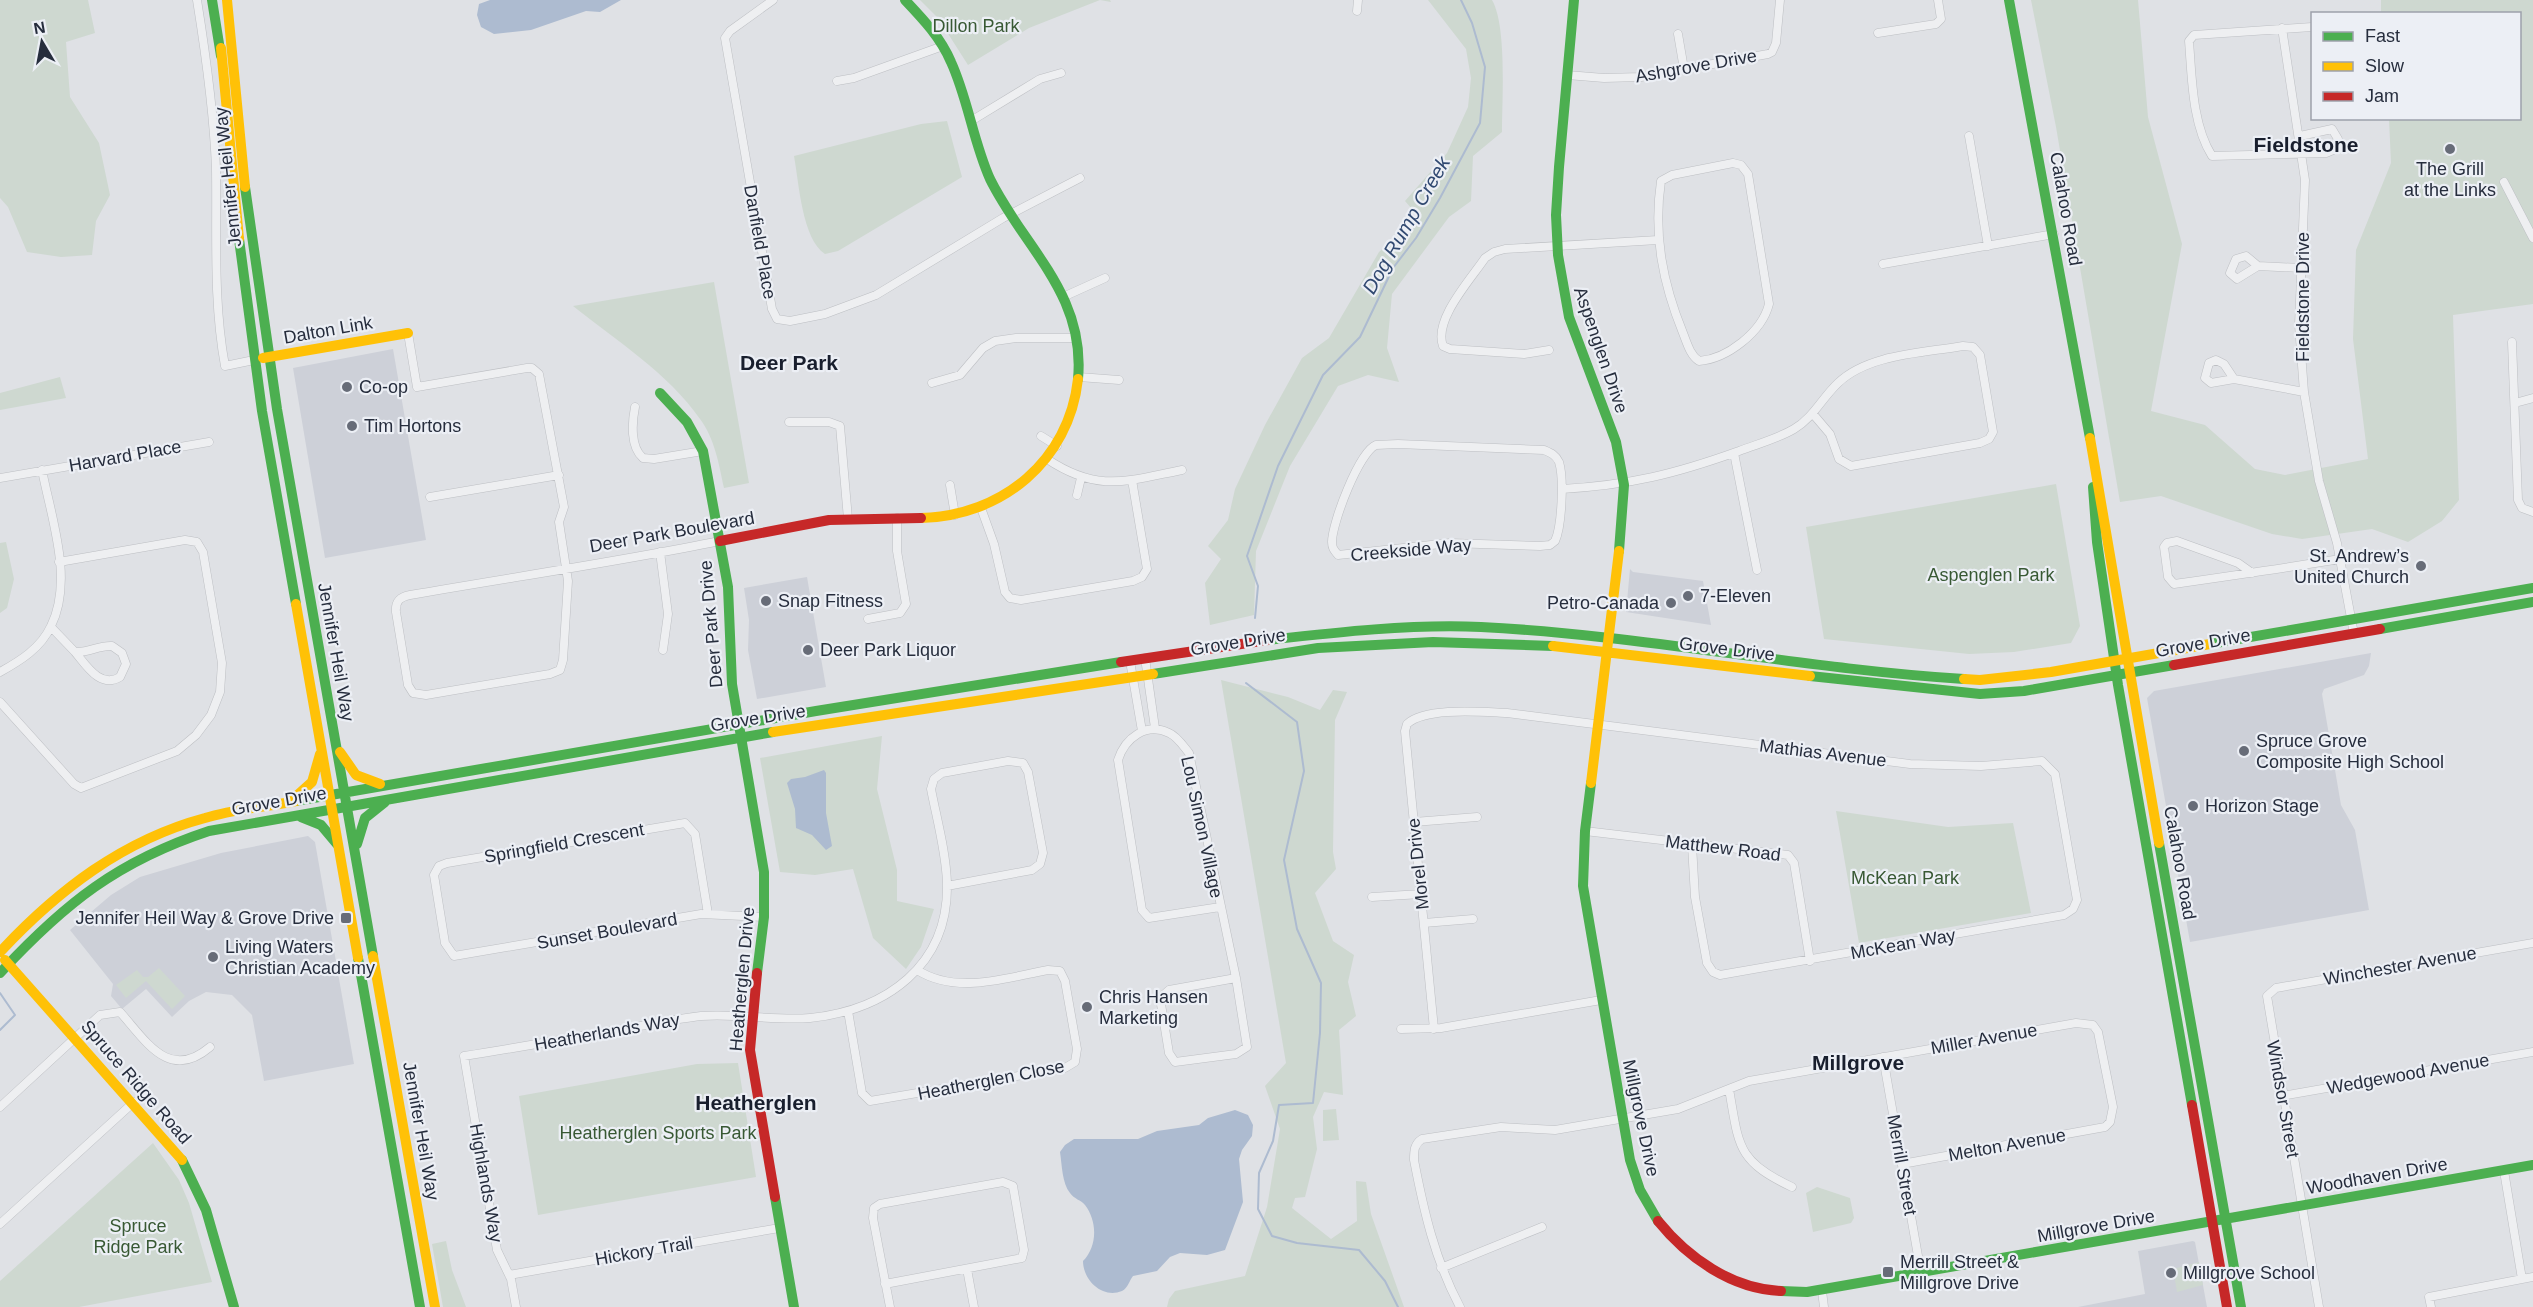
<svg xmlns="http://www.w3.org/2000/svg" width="2533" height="1307" font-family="Helvetica,sans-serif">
<rect width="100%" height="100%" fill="#dfe1e5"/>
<path fill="#cdd0d8" d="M393,349L426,540L325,558L293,368Z
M1630,569L1633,572L1703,581L1711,625L1626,612Z
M807,577L826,687L757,699L748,650L749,620L744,588Z
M2371,653L2369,666L2364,675L2324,689L2322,694L2341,805L2355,830L2369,910L2190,942L2147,698L2154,691Z
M308,836L315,842L354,1064L264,1081L252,1015L232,995L206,992L189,1001L172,1017L146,989L122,1009L111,996L113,984L70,930L111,895L140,877L221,853Z
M2193,1241L2195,1242L2207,1307H2078L2145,1294L2138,1251Z"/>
<path fill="#ced8d0" d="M0,0H88L95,33L66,42L70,97L99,143L110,195L96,221L92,255L61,257L27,252L8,207L0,198Z
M920,0H1110L1111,2L1100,0L1029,28L968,65L938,18Z
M1428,0H1492C1507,26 1502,99 1502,132L1473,156L1471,201L1449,217L1392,294L1387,348L1399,382L1368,375L1338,386L1290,466L1256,551L1254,615L1210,625L1205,583L1221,559L1208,546L1228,520L1235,489L1265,425L1302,358L1329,338L1379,252L1418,216L1405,201L1447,153L1468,107L1471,78L1466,49Z
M2031,0H2138L2148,117L2182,244L2151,411L2205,425L2255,469L2285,475L2368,459L2353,339L2356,250L2391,163L2389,119L2520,118V14L2381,13V0H2533V304L2453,315L2459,500L2442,521L2408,542L2372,529L2302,539L2272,534L2161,496L2120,502L2056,127Z
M947,121L962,177L838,251L825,254C802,239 799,183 794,156L921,124Z
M714,282L749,483L724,488C719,465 715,439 700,419C668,373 617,341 573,306Z
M60,377L66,398L0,410V393Z
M2056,484L2080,626L2071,643L2014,652L1969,654L1824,639L1806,527Z
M6,542L14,579L7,608L0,613V543Z
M1221,680L1288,697L1320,710L1333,690L1347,692L1335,720L1333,852L1336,869L1315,893L1333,941L1354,955L1348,982L1356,1016L1339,1030L1343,1095L1324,1092L1313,1117L1317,1149L1305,1197L1295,1198L1292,1208L1331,1239L1357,1221L1356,1181L1366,1182L1371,1214L1404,1307H1167L1169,1299L1175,1291L1245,1276L1267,1207L1280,1129L1265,1086L1286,1063Z
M882,736L877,789L897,870V901L934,909L921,947L906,969L873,938L853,869L815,875L780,872L760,758Z
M1836,811L1948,827L2013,823L2031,913L1859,943Z
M159,968L185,996L172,1009L146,981L126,998L116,985L137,970L143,977H148Z
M738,1063L756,1177L538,1215L519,1096L697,1064Z
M1336,1109L1339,1140L1323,1141V1110Z
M153,1143L179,1180L189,1203L212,1282L79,1307H0V1281Z
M1817,1187L1850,1198L1854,1218L1851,1223L1813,1232L1806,1193Z
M446,1241L452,1270L466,1307H443L432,1244Z
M2199,1262L2203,1285L2177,1292L2173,1269Z"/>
<path fill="#adbbd0" d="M490,0H621L600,12L586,11L531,30L494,34L481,27L477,15L479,4Z
M824,770L826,773V813L832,846L826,850L812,835L796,828L795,809L787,783L791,779L805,777Z
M1235,1110L1248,1115L1253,1125L1252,1136L1242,1150L1239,1159L1243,1202L1225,1250L1207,1255L1180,1253L1170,1257L1157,1271L1133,1276C1129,1281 1128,1288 1122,1291C1102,1299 1083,1280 1083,1261C1097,1247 1098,1222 1085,1205C1081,1200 1074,1199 1070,1193C1062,1183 1062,1165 1060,1152L1065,1145L1074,1139H1138L1157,1131L1199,1125L1208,1118Z"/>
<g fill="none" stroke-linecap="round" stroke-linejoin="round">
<path stroke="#adbbd0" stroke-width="2" d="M1255,618L1258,586L1247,556L1278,466L1323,375L1360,337L1393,268L1416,238L1440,198L1480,123L1485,67L1472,23L1461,0
M1246,683L1297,722L1304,771L1284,860L1297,929L1321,983L1320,1033L1313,1103L1279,1105L1273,1141L1259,1173L1258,1209L1272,1236L1297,1243L1359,1250L1385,1281L1398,1307
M0,993L15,1015L0,1030"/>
<g stroke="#bdbfc3" stroke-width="9">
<path id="street" d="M197,0C206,56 214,112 216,169C217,235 213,301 225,366L254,360
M773,0L730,31L725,38L772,309L777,319L790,321L825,314L876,295L1003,218L1080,178
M1357,11L1358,0
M2282,28L2305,180L2299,325L2304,392L2319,481L2337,543L2354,634
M1878,33L1936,24L1941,19L1938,0
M1678,34L1684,69
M1567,75L1604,78L1641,77L1768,54L1772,52L1776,43L1780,0
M837,81L854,78L943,46
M971,121L1040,79L1061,73
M1969,136L1988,246
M2300,136L2332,129L2338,139L2333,150L2326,153L2212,156C2192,124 2192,78 2189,41L2194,35L2312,27
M1733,163L1741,165L1748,174L1769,304C1762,332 1727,359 1699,361C1690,355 1687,343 1683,333C1663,284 1653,235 1661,181L1672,175Z
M2504,182L2533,238
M1883,264L2054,234
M2258,266L2246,256L2236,259L2230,273L2237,279L2258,266L2301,268
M1063,297L1105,278
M408,333L417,387L527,368H532L539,374L564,507L559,522L568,581L563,660L560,670L550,674L426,695L413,693L408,685L396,612C395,601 400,597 410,595C513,577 617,562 720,541
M2512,342L2518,500L2522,508L2533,512
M1549,350L1524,354L1450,349L1443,346C1433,320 1471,279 1485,258L1494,252L1505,249L1658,240
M1079,377L1119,380
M2234,379L2224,364L2216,360L2209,363L2205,378L2211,383L2234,379L2304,392
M932,383L960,375L983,348L995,341L1016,338H1076
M2515,403L2533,398
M635,407C632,422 630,447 643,458L654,459L703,451
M789,422H829L840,426L848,519
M1041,436L1057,446
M1398,444L1544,450C1551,453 1556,455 1559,462C1564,478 1562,526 1555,541L1550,545L1540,546L1450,543L1338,555C1334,550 1332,548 1332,542C1332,523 1359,452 1376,445Z
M1734,453L1757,570
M1047,459C1098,493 1126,481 1182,470
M0,478L209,442
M950,485L955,515
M1562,489C1630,485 1675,474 1739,451C1757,444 1777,439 1794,429C1813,418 1822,398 1838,383C1868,354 1923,353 1963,346L1973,347L1980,355L1993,432L1989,439L1980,443L1851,466L1839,459L1830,434L1813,414
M1077,495L1081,478
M430,497L559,475
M981,508L994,544L1005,592L1010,598L1021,600L1133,581L1142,577L1147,569L1132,480
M660,552L668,614L663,650
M2252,573L2238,563L2177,541L2167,543L2164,547L2168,577L2174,584C2230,576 2285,568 2340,559
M868,619L900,613L906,604L897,551V518
M51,627L75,652
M112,646L122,653L126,664L120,677C100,689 86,665 75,652C89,653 99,645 112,646Z
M1145,658L1155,728
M1130,661L1142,731
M0,672C20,661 41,648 51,626C74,580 51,517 42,470
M0,702L74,784L81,788L177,751L196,735L211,715L220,692L222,663L203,552L197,542L185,540L59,562
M1414,822L1477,817
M1585,831L1788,855L1794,863L1810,961
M1372,897L1421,894
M1220,907L1149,918L1142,910L1118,760C1125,738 1146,722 1169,733C1177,736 1184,747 1189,753L1236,978L1247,1047L1236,1054L1175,1062L1169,1053L1160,998L1169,990L1236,978
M708,914L695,834L685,823L447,863L439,866L434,875L445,943L454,956L701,914L764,917
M1424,923L1473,919
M848,1011L862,1093L870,1101L1065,1068L1075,1062L1077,1049L1065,981L1060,971L1048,970C1005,978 957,995 917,970
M1401,1029L1441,1028L1601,1000
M1434,1029L1405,731L1407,724C1426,707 1481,712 1507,713L1910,764L1981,766L2042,761L2055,774L2077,900L2073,909L2064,915L1720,975L1713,972L1707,963L1695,897L1692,845
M1883,1057L1921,1273
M1729,1089C1739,1145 1736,1161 1792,1187
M2282,1096L2533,1052
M0,1107L100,1015L120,1012C146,1041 169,1082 210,1047
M2504,1171L2522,1279
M0,1224L134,1102
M1441,1268L1542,1227
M967,1269L974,1307
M509,1275L779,1228
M885,1284L1022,1258L1024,1250L1013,1186L1003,1182L880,1204L874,1208L873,1218L890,1307
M1822,1291L1824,1307
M516,1307L511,1279L497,1250L464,1056C515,1048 566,1039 616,1030C644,1026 673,1019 701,1016C737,1013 774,1021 810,1018C886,1010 949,966 947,883C946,852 937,820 931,789L934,779L942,773L1008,761L1023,763L1028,772L1043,853L1040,864L1032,870L947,886
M1460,1307C1435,1260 1424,1212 1414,1160C1414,1151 1414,1144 1422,1139L1501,1127L1555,1130L1678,1109L1749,1081L2076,1023L2093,1025L2098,1032L2113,1107L2110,1122L2105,1127L1902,1164
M2319,1307L2267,996L2276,988L2533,943
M2431,1307L2429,1297L2533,1277"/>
</g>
<use href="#street" stroke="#eeeff1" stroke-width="8"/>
<path stroke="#4caf50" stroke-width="10" d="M212,0L221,56
M905,0C923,19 941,38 951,62C968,99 973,141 990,179C1024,248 1086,294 1078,379
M1574,0L1559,167L1556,215L1558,255L1569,317L1616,442L1624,485L1619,551
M2009,0L2090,438
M245,187L277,409L373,956
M239,239L262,411L296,604
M660,393L687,422L703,451L728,587L732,684L764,872V917L757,973
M2093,487L2097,542L2118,685L2192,1105
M2380,629L2533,602
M1268,640C1339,632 1410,624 1481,627C1643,635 1803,669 1964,679
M2210,644L2533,588
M1153,674L1318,648L1433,642L1553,646
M1810,676L1980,694L2024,691L2174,665
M1591,783L1585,831L1583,886L1630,1160L1640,1190L1658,1221
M296,801L816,711L1121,662
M301,817L321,825L337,844
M2159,843L2241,1307
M357,844L365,818L385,802
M358,958L420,1307
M0,973C65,903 118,861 209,831L773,732
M182,1160L206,1210L234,1307
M775,1197L794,1307
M1781,1291L1807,1292L2533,1165"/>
<path stroke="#ffc107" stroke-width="10" d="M227,0L245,187
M221,48L239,239
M263,358L408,333
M2090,438L2159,843
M921,518C1002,516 1069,461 1078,379
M296,604L358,958
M1553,646L1810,676
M1964,679L1980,680L2051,672L2210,644
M773,732L1153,674
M340,752L356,775L380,784
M1591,783L1619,551
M292,800L312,782L320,754
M0,952C58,890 123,840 205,818C235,809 266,807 296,801
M373,956L435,1307
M5,960L182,1160"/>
<path stroke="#c62828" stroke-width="10" d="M720,541L829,520L921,518
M1121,662L1268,640
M2174,665L2380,629
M757,973L750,1050L775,1197
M2192,1105L2227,1307
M1658,1221C1688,1258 1732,1289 1781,1291"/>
</g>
<g fill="#676c78" stroke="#eceff5" stroke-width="2">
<circle cx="2450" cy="149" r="6"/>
<circle cx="347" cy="387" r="6"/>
<circle cx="352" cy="426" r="6"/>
<circle cx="2421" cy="566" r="6"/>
<circle cx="1688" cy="596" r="6"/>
<circle cx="766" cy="601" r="6"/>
<circle cx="1671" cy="603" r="6"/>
<circle cx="808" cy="650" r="6"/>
<circle cx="2244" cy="751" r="6"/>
<circle cx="2193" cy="806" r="6"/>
<rect x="340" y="912" width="12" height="12" rx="3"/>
<circle cx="213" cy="957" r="6"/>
<circle cx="1087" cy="1007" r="6"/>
<rect x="1882" y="1266" width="12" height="12" rx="3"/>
<circle cx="2171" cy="1273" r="6"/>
</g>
<g text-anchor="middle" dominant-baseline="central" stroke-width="4.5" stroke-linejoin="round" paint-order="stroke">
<g font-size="18" fill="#385934" stroke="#eceff5">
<text x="976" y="26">Dillon Park</text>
<text x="1991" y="575">Aspenglen Park</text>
<text x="1905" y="878">McKean Park</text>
<text x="658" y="1133">Heatherglen Sports Park</text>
<text x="138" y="1226">Spruce<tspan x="138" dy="21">Ridge Park</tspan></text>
</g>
<g font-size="18" fill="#262d3d" stroke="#eceff5">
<text transform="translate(1696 66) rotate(-10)">Ashgrove Drive</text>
<text transform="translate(228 177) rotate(-96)">Jennifer Heil Way</text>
<text transform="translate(2066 209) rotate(80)">Calahoo Road</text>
<text transform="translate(760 242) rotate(80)">Danfield Place</text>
<text transform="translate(2303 297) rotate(-90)">Fieldstone Drive</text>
<text transform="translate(328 330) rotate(-10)">Dalton Link</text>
<text transform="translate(1601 350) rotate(71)">Aspenglen Drive</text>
<text transform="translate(125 456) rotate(-10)">Harvard Place</text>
<text transform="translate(672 532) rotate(-10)">Deer Park Boulevard</text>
<text transform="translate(1411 550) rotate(-5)">Creekside Way</text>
<text transform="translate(711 624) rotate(-95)">Deer Park Drive</text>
<text transform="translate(1238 642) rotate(-9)">Grove Drive</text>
<text transform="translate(2203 643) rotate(-10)">Grove Drive</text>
<text transform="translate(1727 649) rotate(7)">Grove Drive</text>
<text transform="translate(336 652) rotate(80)">Jennifer Heil Way</text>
<text transform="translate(758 718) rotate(-9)">Grove Drive</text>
<text transform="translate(1823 753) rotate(7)">Mathias Avenue</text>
<text transform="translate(279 801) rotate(-10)">Grove Drive</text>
<text transform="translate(1202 827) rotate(78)">Lou Simon Village</text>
<text transform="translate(564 843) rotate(-10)">Springfield Crescent</text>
<text transform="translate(1723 848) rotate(7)">Matthew Road</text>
<text transform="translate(2180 863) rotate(80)">Calahoo Road</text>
<text transform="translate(1418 864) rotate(-96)">Morel Drive</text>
<text transform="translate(607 931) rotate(-10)">Sunset Boulevard</text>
<text transform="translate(1903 944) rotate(-10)">McKean Way</text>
<text transform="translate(2400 966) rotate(-10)">Winchester Avenue</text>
<text transform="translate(742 979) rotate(-85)">Heatherglen Drive</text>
<text transform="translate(607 1032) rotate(-10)">Heatherlands Way</text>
<text transform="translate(1984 1039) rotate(-10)">Miller Avenue</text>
<text transform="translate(2408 1074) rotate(-10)">Wedgewood Avenue</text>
<text transform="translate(991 1080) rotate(-11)">Heatherglen Close</text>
<text transform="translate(136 1082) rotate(49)">Spruce Ridge Road</text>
<text transform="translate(2283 1099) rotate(80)">Windsor Street</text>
<text transform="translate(1641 1118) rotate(78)">Millgrove Drive</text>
<text transform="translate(421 1131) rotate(80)">Jennifer Heil Way</text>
<text transform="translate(2007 1145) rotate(-10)">Melton Avenue</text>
<text transform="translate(1902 1165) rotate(80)">Merrill Street</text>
<text transform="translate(2377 1176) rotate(-10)">Woodhaven Drive</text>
<text transform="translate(486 1183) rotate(80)">Highlands Way</text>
<text transform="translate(2096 1226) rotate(-10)">Millgrove Drive</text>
<text transform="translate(644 1251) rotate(-10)">Hickory Trail</text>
</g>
<g font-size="18" fill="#262d3d" stroke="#eceff5" text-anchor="start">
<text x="2450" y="169" text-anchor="middle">The Grill<tspan x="2450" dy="21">at the Links</tspan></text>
<text x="359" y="387">Co-op</text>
<text x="364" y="426">Tim Hortons</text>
<text x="2409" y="556" text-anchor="end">St. Andrew’s<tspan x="2409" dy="21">United Church</tspan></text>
<text x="1700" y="596">7-Eleven</text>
<text x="778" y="601">Snap Fitness</text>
<text x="1659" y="603" text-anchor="end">Petro-Canada</text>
<text x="820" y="650">Deer Park Liquor</text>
<text x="2256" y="741">Spruce Grove<tspan x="2256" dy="21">Composite High School</tspan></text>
<text x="2205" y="806">Horizon Stage</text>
<text x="334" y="918" text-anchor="end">Jennifer Heil Way &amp; Grove Drive</text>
<text x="225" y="947">Living Waters<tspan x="225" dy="21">Christian Academy</tspan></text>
<text x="1099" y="997">Chris Hansen<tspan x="1099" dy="21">Marketing</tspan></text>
<text x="1900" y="1262">Merrill Street &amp;<tspan x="1900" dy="21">Millgrove Drive</tspan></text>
<text x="2183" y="1273">Millgrove School</text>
</g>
<g font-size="20" font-style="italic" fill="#314971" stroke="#eceff5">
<text transform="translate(1406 225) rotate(-60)">Dog Rump Creek</text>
</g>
<g font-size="21" font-weight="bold" fill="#191f2e" stroke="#eceff5">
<text x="2306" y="144">Fieldstone</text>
<text x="789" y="362">Deer Park</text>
<text x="1858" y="1062">Millgrove</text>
<text x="756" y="1102">Heatherglen</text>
</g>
</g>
<rect x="2311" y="12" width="210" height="108" fill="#eceff5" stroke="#9da1ab" stroke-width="1.5"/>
<rect x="2323" y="32" width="30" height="9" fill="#4caf50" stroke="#9da1ab" stroke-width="1.5"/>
<text x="2365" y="42" font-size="18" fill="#262d3d">Fast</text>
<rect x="2323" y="62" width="30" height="9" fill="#ffc107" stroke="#9da1ab" stroke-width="1.5"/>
<text x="2365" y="72" font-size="18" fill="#262d3d">Slow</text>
<rect x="2323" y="92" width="30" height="9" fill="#c62828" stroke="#9da1ab" stroke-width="1.5"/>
<text x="2365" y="102" font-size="18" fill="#262d3d">Jam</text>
<g transform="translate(42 42) rotate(350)" stroke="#eceff5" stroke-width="4.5" paint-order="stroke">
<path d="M0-4.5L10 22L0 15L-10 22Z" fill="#262d3d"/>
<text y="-9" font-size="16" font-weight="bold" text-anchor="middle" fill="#262d3d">N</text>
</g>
</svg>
